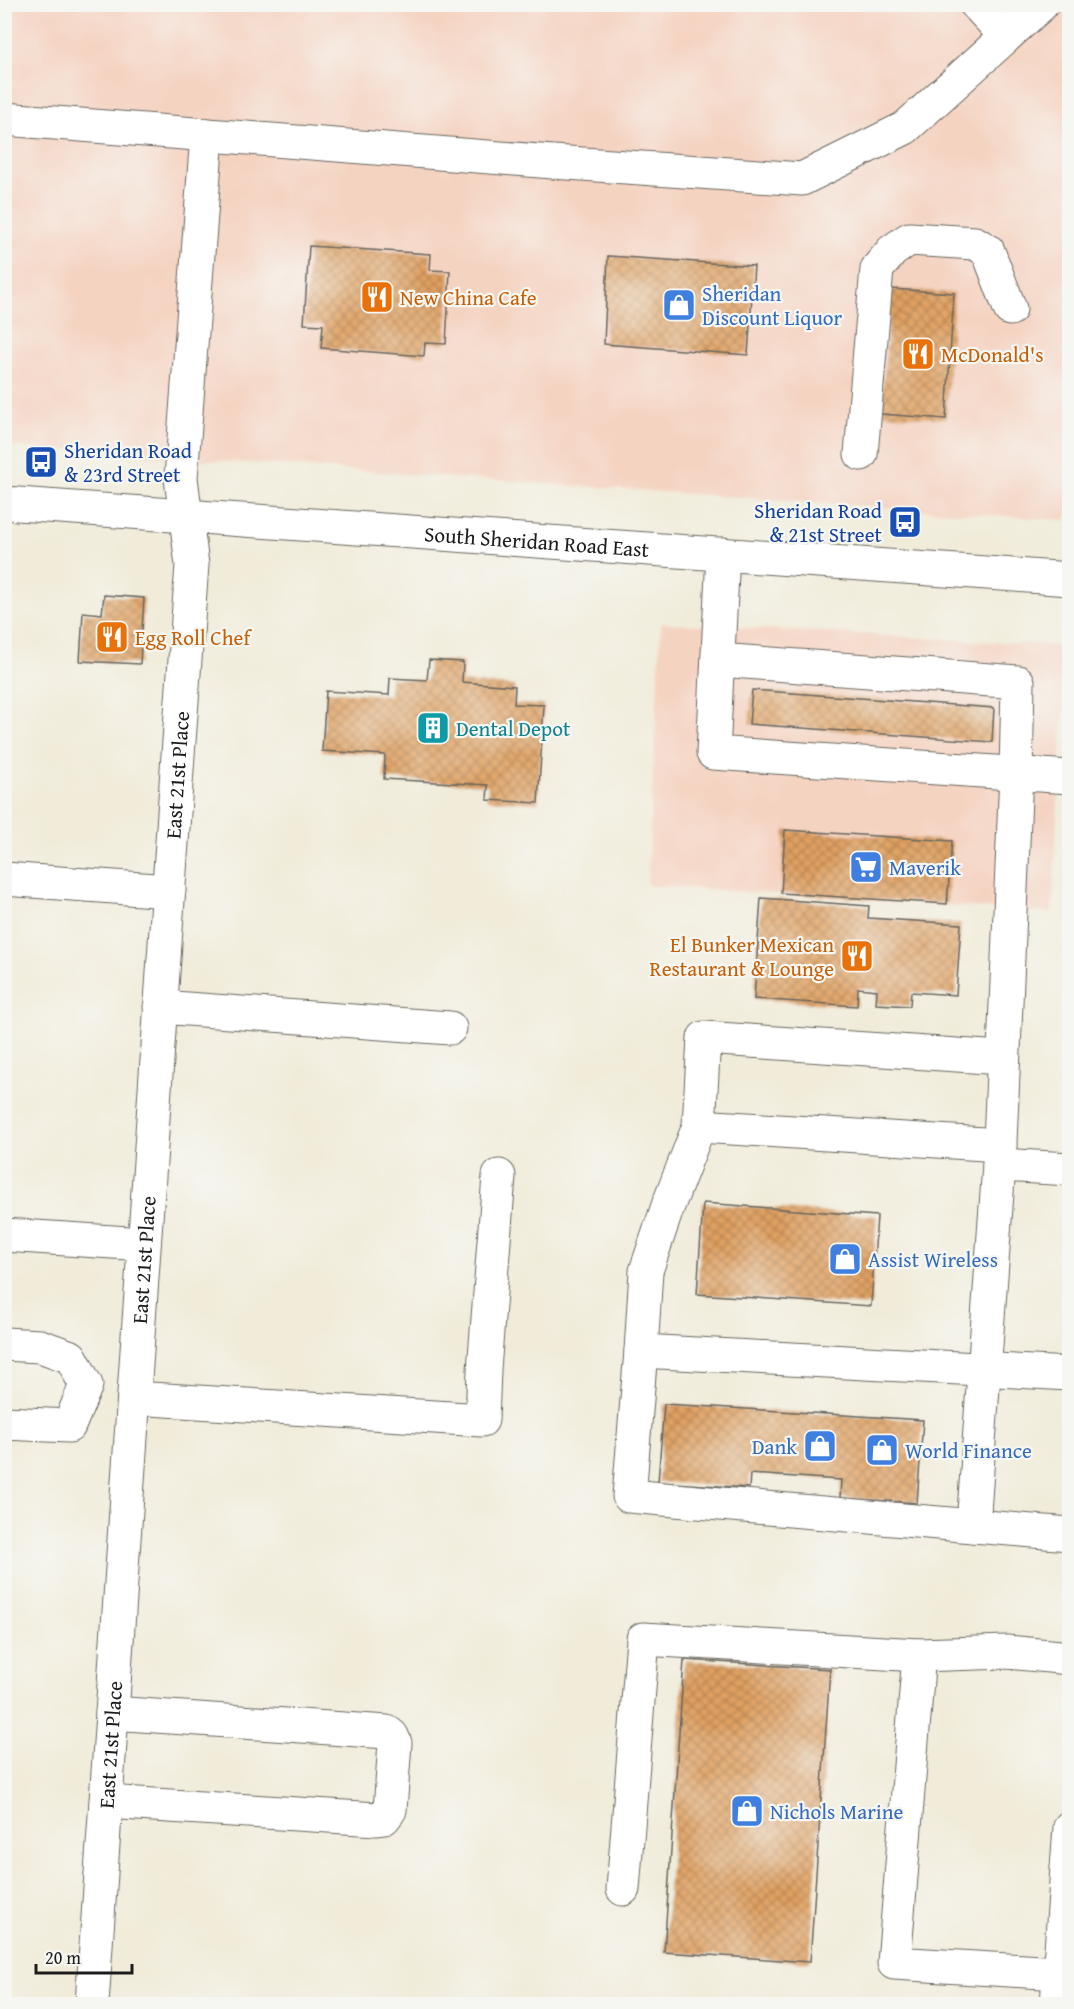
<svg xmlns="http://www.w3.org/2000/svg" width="1074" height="2009" font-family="'Gentium Book Plus',serif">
<defs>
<pattern id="building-cross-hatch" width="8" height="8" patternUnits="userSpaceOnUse" patternTransform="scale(1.5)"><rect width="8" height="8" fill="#e0a162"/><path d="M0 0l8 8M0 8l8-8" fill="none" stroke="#b58250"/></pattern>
</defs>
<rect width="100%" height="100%" fill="#f6f6f2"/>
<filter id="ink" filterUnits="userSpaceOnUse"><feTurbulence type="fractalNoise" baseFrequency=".0167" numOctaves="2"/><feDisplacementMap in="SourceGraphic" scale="12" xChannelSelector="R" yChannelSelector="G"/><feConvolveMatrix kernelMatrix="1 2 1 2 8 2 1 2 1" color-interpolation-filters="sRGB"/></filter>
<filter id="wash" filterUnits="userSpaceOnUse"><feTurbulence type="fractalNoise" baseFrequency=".008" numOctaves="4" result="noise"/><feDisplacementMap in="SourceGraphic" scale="24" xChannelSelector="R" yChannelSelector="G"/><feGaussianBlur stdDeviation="1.35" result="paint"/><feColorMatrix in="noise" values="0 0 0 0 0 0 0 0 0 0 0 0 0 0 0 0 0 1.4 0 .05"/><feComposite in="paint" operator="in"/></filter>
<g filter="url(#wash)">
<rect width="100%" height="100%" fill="#f1ecda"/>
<path fill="#f5d3c1" d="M4,5H1069L1070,508L1065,520L5,446Z
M661,623L1067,646L1052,913L647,885Z"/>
<g id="blocks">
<path fill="url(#building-cross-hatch)" d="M309,246L431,254L430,270L450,271L446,344L425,343L424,356L321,348L323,325L304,324Z
M608,256L754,266L748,355L604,344Z
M891,289L954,293L946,419L881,414Z
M104,595L144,598L140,664L80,661L83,612L102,614Z
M429,660L463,662L462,682L515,686L514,704L544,705L538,803L487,800L488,785L384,779L385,755L322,751L326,691L389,695L390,678L427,680Z
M752,690L994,708L992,742L749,724Z
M785,830L952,841L947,904L781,893Z
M761,898L869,906L868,918L961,924L956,995L911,992L910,1006L876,1004L877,990L858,988L857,1006L754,999Z
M703,1203L877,1216L871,1306L697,1294Z
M664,1404L923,1420L917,1503L840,1498L841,1480L750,1474L749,1488L658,1482Z
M684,1660L830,1669L810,1962L664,1952Z"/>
</g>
</g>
<g filter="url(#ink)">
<use href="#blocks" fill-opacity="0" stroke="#67655e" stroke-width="1.5"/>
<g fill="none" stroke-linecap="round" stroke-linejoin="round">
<g stroke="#67655e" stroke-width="35">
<g id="minor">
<path d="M976,4L1006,36"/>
<path d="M4,119L553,162L802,179L905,128L1042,4"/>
<path d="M861,454L877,269L892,251L909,239L975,243L988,251L1010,309"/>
<path d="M723,554L713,753L1070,777"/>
<path d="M718,660L1018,682L1016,774L999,1165L973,1526L1070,1534"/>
<path d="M4,879L169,891"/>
<path d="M160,1007L450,1028"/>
<path d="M1002,1058L704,1038L699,1126L668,1206L646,1271L641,1351L1070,1374"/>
<path d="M699,1126L1000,1145"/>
<path d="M999,1165L1070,1169"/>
<path d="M4,1235L144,1244"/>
<path d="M4,1344L40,1346L71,1357L86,1385L69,1426L4,1423"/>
<path d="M641,1351L629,1496L973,1526"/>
<path d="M134,1398L482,1420L484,1370L499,1176"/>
<path d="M106,1802L377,1819L384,1818L390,1810L395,1743L392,1736L387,1732L112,1713"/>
<path d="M623,1889L643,1639L919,1655"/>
<path d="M1059,1973L894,1963L919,1655L1007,1652L1070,1658"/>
<path id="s1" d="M92,2004L178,755L192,565L181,478L207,135"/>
</g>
</g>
<g stroke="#67655e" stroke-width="35">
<g id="major">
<path id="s2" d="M4,503L1070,579"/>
<path d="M1057,2004L1070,1827"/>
</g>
</g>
<use href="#minor" stroke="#fff" stroke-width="33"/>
<use href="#major" stroke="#fff" stroke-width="33"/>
</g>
</g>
<defs>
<g id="restaurant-square" transform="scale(1.725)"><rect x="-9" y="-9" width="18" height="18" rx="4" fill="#e8710a" stroke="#f6f6f2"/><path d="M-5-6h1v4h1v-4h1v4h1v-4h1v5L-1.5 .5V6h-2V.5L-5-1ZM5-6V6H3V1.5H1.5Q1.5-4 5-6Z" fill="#fff"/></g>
<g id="shop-square" transform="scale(1.725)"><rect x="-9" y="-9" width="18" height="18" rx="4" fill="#3f7fe0" stroke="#f6f6f2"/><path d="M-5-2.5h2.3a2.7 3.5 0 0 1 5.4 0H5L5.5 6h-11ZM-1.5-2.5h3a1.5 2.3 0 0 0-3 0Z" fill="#fff"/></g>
<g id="bus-square" transform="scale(1.725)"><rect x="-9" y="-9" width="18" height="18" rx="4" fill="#1a4fb4" stroke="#f6f6f2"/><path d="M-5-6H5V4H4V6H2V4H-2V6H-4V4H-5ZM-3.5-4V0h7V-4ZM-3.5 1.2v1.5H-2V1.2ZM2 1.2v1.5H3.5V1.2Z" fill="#fff"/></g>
<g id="building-square" transform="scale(1.725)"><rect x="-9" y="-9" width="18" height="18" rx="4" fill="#0f9aa8" stroke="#f6f6f2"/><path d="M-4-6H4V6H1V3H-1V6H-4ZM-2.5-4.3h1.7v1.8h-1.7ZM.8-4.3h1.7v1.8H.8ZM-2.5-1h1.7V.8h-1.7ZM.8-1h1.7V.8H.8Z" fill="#fff"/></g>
<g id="supermarket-square" transform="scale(1.725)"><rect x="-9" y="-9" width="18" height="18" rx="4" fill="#3f7fe0" stroke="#f6f6f2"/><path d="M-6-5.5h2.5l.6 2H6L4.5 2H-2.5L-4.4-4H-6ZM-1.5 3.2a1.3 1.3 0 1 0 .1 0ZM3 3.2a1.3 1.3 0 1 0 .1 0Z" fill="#fff"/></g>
</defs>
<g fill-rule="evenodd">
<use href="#restaurant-square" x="377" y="297"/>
<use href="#shop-square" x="679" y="305"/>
<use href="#restaurant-square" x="918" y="354"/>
<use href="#bus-square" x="41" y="462"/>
<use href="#bus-square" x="905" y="522"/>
<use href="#restaurant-square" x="112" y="637"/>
<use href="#building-square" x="433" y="728"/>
<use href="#supermarket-square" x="866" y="867"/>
<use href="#restaurant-square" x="857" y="956"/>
<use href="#shop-square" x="845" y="1259"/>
<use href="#shop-square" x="820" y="1446"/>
<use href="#shop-square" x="882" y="1450"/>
<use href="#shop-square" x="747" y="1811"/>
</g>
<g text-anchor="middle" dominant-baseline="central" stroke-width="4.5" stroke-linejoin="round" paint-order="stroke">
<g font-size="21" fill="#366cbe" stroke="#f6f6f2" text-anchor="start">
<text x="702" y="293">Sheridan<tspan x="702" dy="24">Discount Liquor</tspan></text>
<text x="889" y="867">Maverik</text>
<text x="868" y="1259">Assist Wireless</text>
<text x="797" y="1446" text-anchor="end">Dank</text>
<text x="905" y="1450">World Finance</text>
<text x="770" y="1811">Nichols Marine</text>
</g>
<g font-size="21" fill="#c56008" stroke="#f6f6f2" text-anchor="start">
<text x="400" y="297">New China Cafe</text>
<text x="941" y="354">McDonald's</text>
<text x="135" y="637">Egg Roll Chef</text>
<text x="834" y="944" text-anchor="end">El Bunker Mexican<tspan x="834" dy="24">Restaurant &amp; Lounge</tspan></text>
</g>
<g font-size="21" fill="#164399" stroke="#f6f6f2" text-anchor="start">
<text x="64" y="450">Sheridan Road<tspan x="64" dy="24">&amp; 23rd Street</tspan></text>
<text x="882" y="510" text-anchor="end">Sheridan Road<tspan x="882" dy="24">&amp; 21st Street</tspan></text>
</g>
<g font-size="21" fill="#1c1c1c" stroke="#f6f6f2">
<text stroke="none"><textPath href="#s2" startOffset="534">South Sheridan Road East</textPath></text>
<text stroke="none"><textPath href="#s1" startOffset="1232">East 21st Place</textPath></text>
<text stroke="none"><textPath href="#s1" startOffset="746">East 21st Place</textPath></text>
<text stroke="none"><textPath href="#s1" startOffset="260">East 21st Place</textPath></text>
</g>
<g font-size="21" fill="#0d838f" stroke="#f6f6f2" text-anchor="start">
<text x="456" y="728">Dental Depot</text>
</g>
</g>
<rect width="1074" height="2009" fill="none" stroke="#f6f6f2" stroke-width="24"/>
<path d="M36 1964v9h96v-9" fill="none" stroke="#1c1c1c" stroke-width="3"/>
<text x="45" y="1964" font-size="18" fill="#1c1c1c" stroke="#f6f6f2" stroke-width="4.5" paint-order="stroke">20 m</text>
</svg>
